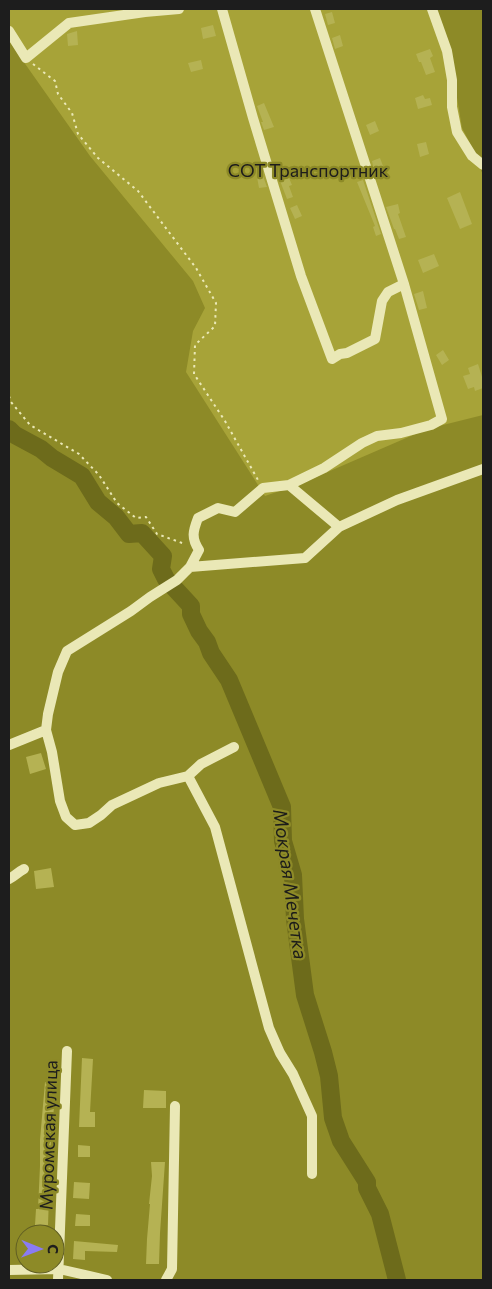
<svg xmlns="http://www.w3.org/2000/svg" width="492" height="1289" font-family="Commissioner,sans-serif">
<rect width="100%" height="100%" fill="#8d8a27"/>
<path fill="#a7a338" d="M9,9H436L448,43L462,128L472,147L483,175V415L427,429L300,484L265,496L186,372L193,331L205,308L193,281L90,156L9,41Z"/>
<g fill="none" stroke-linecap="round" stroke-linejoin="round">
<path stroke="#6d6b1b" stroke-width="18" d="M9,429L15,435L41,449L52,458L82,476L98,502L116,517L129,534L142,533L163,556L161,569L166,579L191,606V614L199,631L207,642L211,653L229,680L282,807L283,841L293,875L295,919L305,995L323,1052L329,1076L333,1118L341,1141L367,1182V1188L380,1214L397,1280"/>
</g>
<path fill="#b5b253" d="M332,12L335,23L328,25L325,14Z
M213,25L216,36L203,39L201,28Z
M77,31L78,45L68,46L67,34Z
M340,35L343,46L335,49L332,38Z
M430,49L433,56L430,58L435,72L426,75L421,62H419L416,54Z
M201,60L203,69L191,72L188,63Z
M423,95L425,99L430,98L432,105L418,109L415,98Z
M264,103L274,127L264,130L261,122H263L257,106Z
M375,121L379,131L370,135L366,125Z
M426,142L429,154L420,157L417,144Z
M380,158L383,166L374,170L372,161Z
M284,171L287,179L289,178L292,185L289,186L293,197L287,199L277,173Z
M263,176L267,187L259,188L257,177Z
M363,180L381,234L376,236L373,227L375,226L357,182Z
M460,192L472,224L460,229L447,198Z
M398,204L400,213L398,214L406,237L399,239L395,229H394L386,207Z
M297,205L302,216L295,219L290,208Z
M434,254L439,266L423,273L418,260Z
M423,291L427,308L419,310L414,294Z
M443,350L449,360L442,365L436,355Z
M478,364L483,380V388L475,391L474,387L468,389L463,376L470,374L468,368Z
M41,753L46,769L30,774L26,757Z
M51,868L54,887L36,889L34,871Z
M82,1058L93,1059L90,1112H95V1127H79Z
M45,1082L56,1083L50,1154H52V1170L49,1197L48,1225H35L36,1209H38L40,1166V1140Z
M144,1090L166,1091V1108H143Z
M78,1145L90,1146V1157H78Z
M151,1162H165L160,1233L159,1264H146L147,1239L150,1204H149L152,1176Z
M74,1182L90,1183L89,1199L73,1198Z
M76,1214L90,1215V1226H75Z
M74,1241L118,1245L117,1252L85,1251V1260L73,1259Z"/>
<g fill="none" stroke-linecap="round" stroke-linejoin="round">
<path stroke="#eae8b6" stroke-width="2" stroke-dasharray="2.5 4" stroke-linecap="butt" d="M33,64L55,81L58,94L72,113L78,134L98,158L138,191L196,268L216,303L215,326L195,345L194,374L225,421L258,480
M9,396L11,402L30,425L79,454L99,475L117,503L136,518L146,517L157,534L185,544"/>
<path stroke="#eae8b6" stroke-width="10" d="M222,9L253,118L301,276L332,359L340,354L347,353L375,339L382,301L388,292L404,284
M432,9L447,51L452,80V107L457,132L472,156L483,165
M9,31L26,58L69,23L145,12L179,9
M289,485L324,468L362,443L377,436L401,433L431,425L442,419L404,284L315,9
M190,567L305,558L339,527L397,500L483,469
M46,730L52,752L60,801L66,817L75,825L89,823L101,815L112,805L159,783L188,776L201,764L234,747
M9,745L46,730L48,714L58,672L67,651L131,611L150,597L177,580L190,567L199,550C191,538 193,531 198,518L218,508L235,512L263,488L289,485L339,527
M188,776L215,827L269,1028L280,1053L293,1074L312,1116V1174
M9,879C15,876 18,872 24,869
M9,1270L59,1269L107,1280
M58,1280L67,1051
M166,1280L172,1269L175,1106"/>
</g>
<g text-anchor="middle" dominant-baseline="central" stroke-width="4.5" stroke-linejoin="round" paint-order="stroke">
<g font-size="18" fill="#1d1c1b" stroke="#8d8a27">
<text x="308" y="170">СОТ Транспортник</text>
</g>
<g font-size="18" fill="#1d1d1d" stroke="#8d8a27">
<text transform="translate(48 1135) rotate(-88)">Муромская улица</text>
</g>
<g font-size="19" font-style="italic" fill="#1c1c1a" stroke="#8d8a27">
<text transform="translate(291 884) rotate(82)">Мокрая Мечетка</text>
</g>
</g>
<rect width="492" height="1289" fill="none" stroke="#1d1d1d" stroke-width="20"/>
<g transform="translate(40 1249) rotate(91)"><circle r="24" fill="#8d8a27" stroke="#605e23"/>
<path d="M0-4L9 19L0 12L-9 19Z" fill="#8a7bf3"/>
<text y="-8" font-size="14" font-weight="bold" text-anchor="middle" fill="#1d1d1d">С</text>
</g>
</svg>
